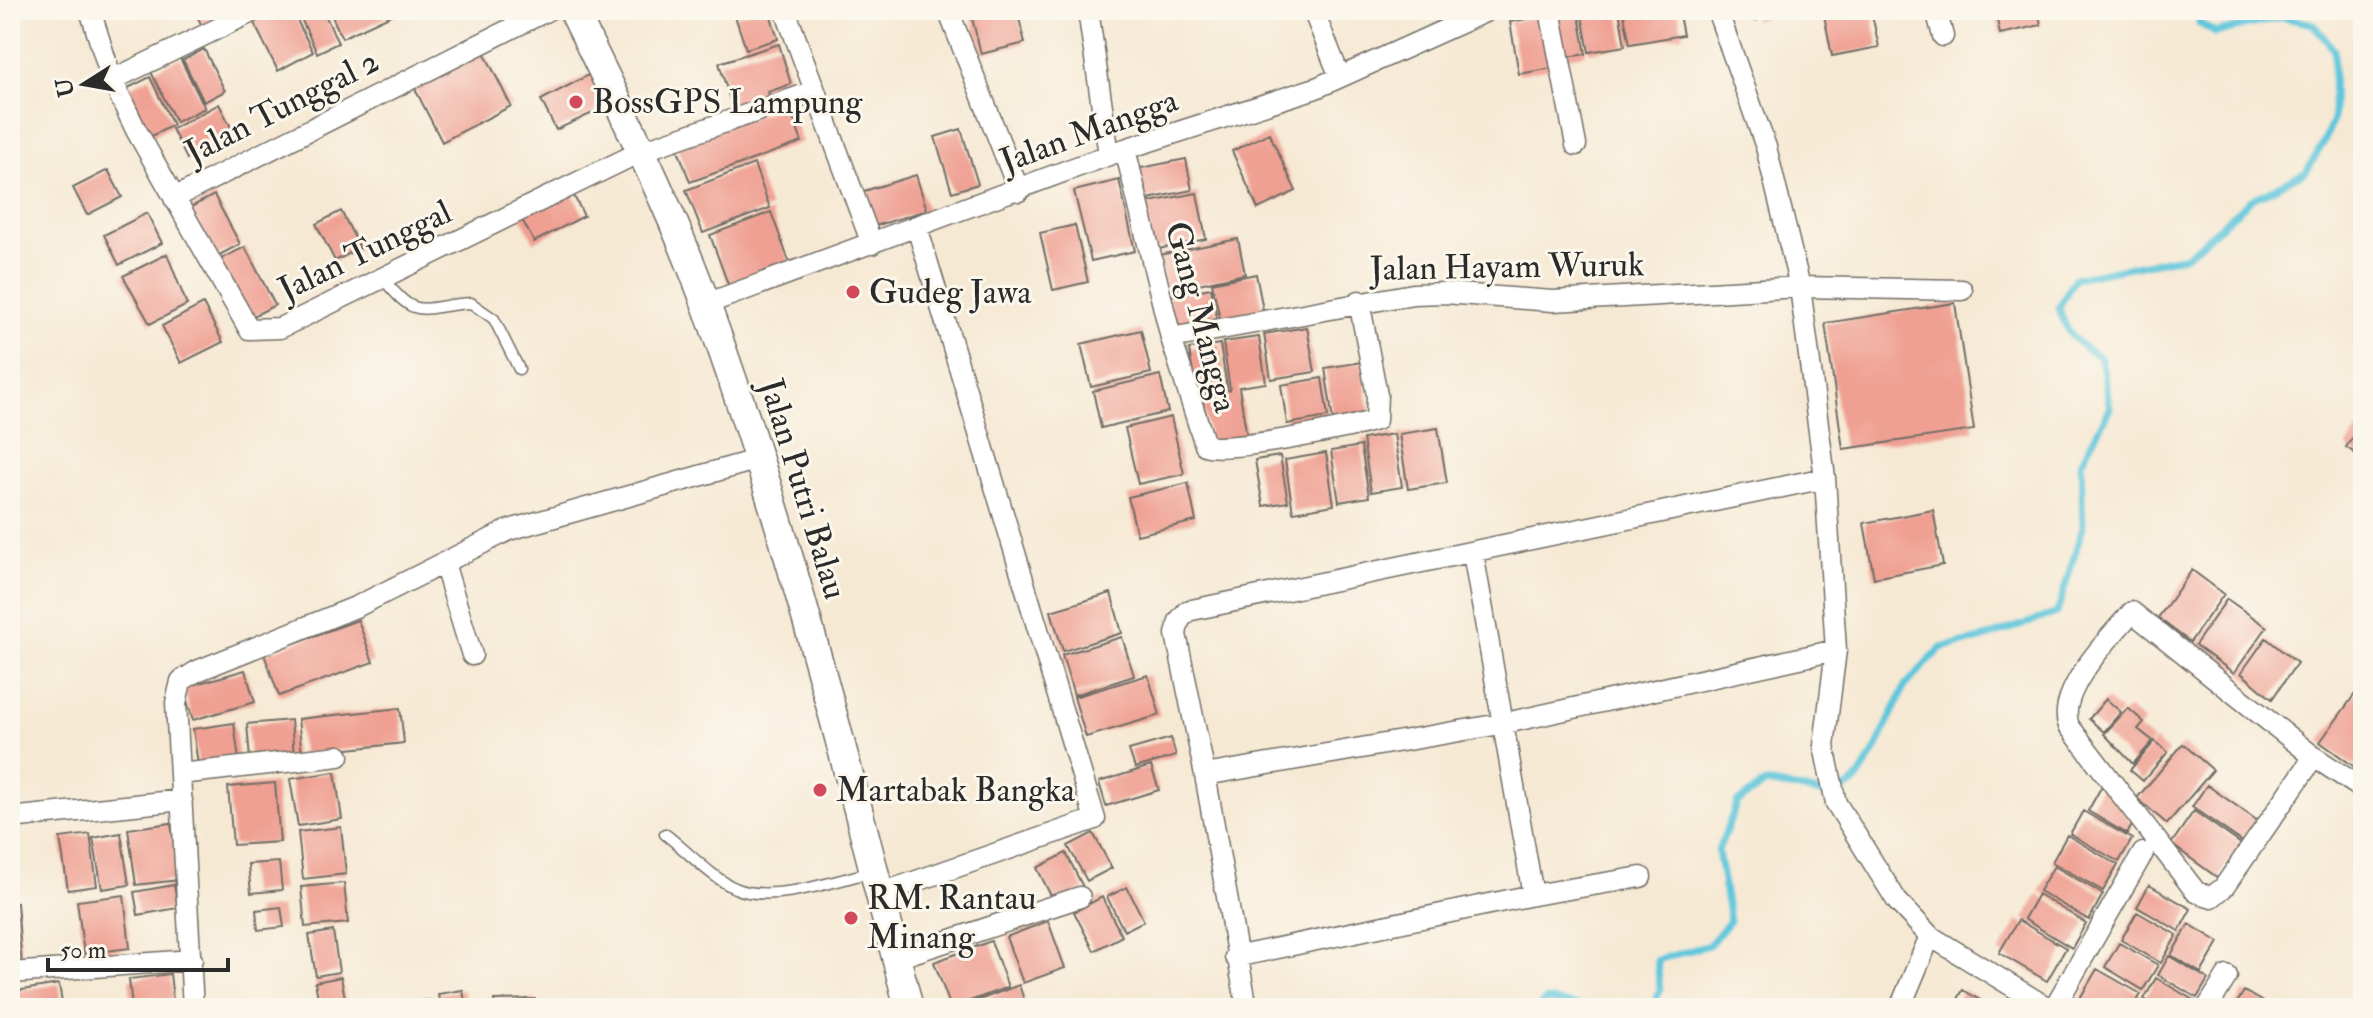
<svg xmlns="http://www.w3.org/2000/svg" width="2373" height="1018" font-family="'IM FELL Double Pica',serif">
<rect width="100%" height="100%" fill="#fbf7ec"/>
<filter id="ink" filterUnits="userSpaceOnUse"><feTurbulence type="fractalNoise" baseFrequency=".0125" numOctaves="2"/><feDisplacementMap in="SourceGraphic" scale="16" xChannelSelector="R" yChannelSelector="G"/><feConvolveMatrix kernelMatrix="1 2 1 2 8 2 1 2 1" color-interpolation-filters="sRGB"/></filter>
<filter id="wash" filterUnits="userSpaceOnUse"><feTurbulence type="fractalNoise" baseFrequency=".006" numOctaves="4" result="noise"/><feDisplacementMap in="SourceGraphic" scale="32" xChannelSelector="R" yChannelSelector="G"/><feGaussianBlur stdDeviation="1.8" result="paint"/><feColorMatrix in="noise" values="0 0 0 0 0 0 0 0 0 0 0 0 0 0 0 0 0 1.4 0 .05"/><feComposite in="paint" operator="in"/></filter>
<g filter="url(#wash)">
<rect width="100%" height="100%" fill="#f6e9d4"/>
<g fill="none" stroke-linecap="round" stroke-linejoin="round">
<path stroke="#5ec6db" stroke-width="7" d="M1537,1008L1546,1000L1588,1008
M1654,1008L1660,989L1657,960L1709,945L1730,921L1718,851L1737,803L1766,783L1832,795L1854,784L1874,753L1905,686L1941,648L1981,639L2057,613L2083,527L2081,462L2110,408L2101,358C2078,345 2065,333 2059,307L2075,278L2186,256L2249,201L2306,172L2324,142L2333,120L2334,50L2313,24L2281,17L2215,33L2199,23L2200,10"/>
</g>
<g id="blocks">
<path fill="#efa093" d="M194,10H238L203,28Z
M270,10H292L313,52L278,71L252,19Z
M297,10H323L338,43L317,53Z
M329,10H402L342,38Z
M755,10H769L778,39L746,49L735,16Z
M970,10H1017L1025,43L981,54Z
M1553,10H1578L1586,54L1562,58Z
M1581,10H1619L1625,46L1589,52Z
M1623,10H1678L1683,35L1630,44Z
M1751,10H1782L1755,21Z
M1823,10H1871L1879,47L1832,56Z
M1995,10H2038L2041,25L2000,34Z
M1544,16L1553,68L1519,74L1510,22Z
M779,44L791,84L768,92L770,98L733,110L719,63Z
M204,49L225,91L204,102L183,60Z
M484,52L511,106L442,142L414,87Z
M180,58L205,108L176,122L151,72Z
M594,72L610,105L556,130L541,100Z
M150,77L173,125L146,139L122,91Z
M219,104L235,135L187,159L172,129Z
M788,104L802,142L690,182L676,144Z
M961,129L978,184L952,192L935,137Z
M1269,133L1296,191L1258,209L1232,151Z
M1186,159L1192,190L1143,200L1136,169Z
M754,164L770,208L703,233L686,190Z
M108,170L122,197L87,215L73,188Z
M916,175L927,210L872,227L861,192Z
M1119,180L1135,251L1091,261L1074,191Z
M570,188L584,216L534,242L519,214Z
M1197,193L1206,239L1154,250L1144,203Z
M214,195L240,244L214,258L189,208Z
M341,211L360,248L335,261L316,224Z
M771,212L790,264L729,287L710,235Z
M147,213L162,243L119,265L104,235Z
M1075,225L1088,282L1053,290L1040,233Z
M1238,239L1245,274L1166,291L1159,255Z
M245,247L275,305L246,320L216,261Z
M167,254L187,305L150,324L123,276Z
M1256,274L1264,315L1221,323L1212,283Z
M1211,288L1217,319L1174,328L1168,296Z
M1955,303L1974,430L1843,449L1825,323Z
M203,304L223,342L181,363L162,326Z
M1307,327L1315,372L1271,379L1264,334Z
M1141,330L1151,373L1091,387L1081,344Z
M1259,337L1266,383L1239,387L1247,437L1210,444L1202,394L1230,390L1223,342Z
M1220,344L1227,388L1196,393L1189,349Z
M1362,362L1370,415L1333,421L1325,368Z
M1160,375L1168,412L1101,428L1093,391Z
M1322,378L1328,417L1287,424L1281,385Z
M1171,417L1184,474L1138,484L1125,428Z
M2363,423V459L2346,447Z
M1438,428L1447,483L1408,489L1399,434Z
M1394,434L1402,487L1371,492L1363,439Z
M1361,446L1369,497L1339,502L1331,451Z
M1326,453L1334,505L1293,512L1285,460Z
M1280,456L1288,502L1263,506L1255,460Z
M1188,483L1196,521L1137,535L1128,497Z
M1933,510L1943,565L1874,578L1864,523Z
M2192,570L2224,594L2190,642L2158,618Z
M1111,593L1122,633L1063,651L1051,611Z
M2227,599L2267,627L2234,673L2195,645Z
M358,620L373,662L279,696L264,654Z
M1122,637L1134,676L1074,695L1062,655Z
M2266,638L2297,663L2272,699L2241,673Z
M245,670L255,702L193,720L183,688Z
M1148,675L1160,715L1086,737L1074,697Z
M2355,694L2363,700V773L2320,742Z
M2106,699L2121,712L2104,732L2089,719Z
M400,708L404,743L302,754L298,719Z
M2128,708L2144,722L2138,729L2153,741L2133,764L2104,734Z
M291,720L294,756L250,759L247,724Z
M234,723L239,760L198,765L193,729Z
M1171,738L1176,756L1135,768L1129,750Z
M2155,741L2168,752L2143,781L2130,770Z
M2183,744L2213,770L2167,824L2137,798Z
M1151,766L1159,790L1106,806L1099,782Z
M335,772L342,819L298,826L290,779Z
M275,783L280,842L233,845L228,787Z
M2103,784L2132,825L2127,834L2088,811Z
M2207,785L2262,824L2247,845L2192,807Z
M2083,811L2132,839L2119,862L2070,834Z
M2194,811L2241,844L2218,878L2171,844Z
M171,823L179,880L136,885L128,829Z
M341,827L346,874L303,879L298,832Z
M121,833L129,885L102,889L93,838Z
M1093,833L1112,868L1087,881L1068,846Z
M90,834L97,886L68,890L60,838Z
M2067,835L2118,865L2103,891L2052,862Z
M1066,853L1084,889L1055,904L1037,868Z
M279,862L282,890L251,893L248,864Z
M2054,866L2103,894L2089,920L2039,891Z
M344,883L348,923L305,927L301,887Z
M174,885L178,908L138,915L134,892Z
M2149,885L2191,909L2179,931L2137,907Z
M1127,887L1144,921L1124,931L1107,897Z
M2038,894L2086,923L2072,948L2024,919Z
M124,895L130,948L84,954L77,901Z
M1102,897L1122,936L1094,951L1074,912Z
M17,903L22,965L10,966V904Z
M281,907L284,927L258,930L256,910Z
M2137,912L2177,935L2161,963L2121,940Z
M2018,920L2066,948L2047,981L1999,953Z
M1048,921L1065,968L1023,983L1006,937Z
M2189,924L2219,942L2201,973L2171,955Z
M333,931L339,972L316,976L309,935Z
M991,941L1008,987L951,1008L934,962Z
M2119,943L2158,965L2143,990L2105,967Z
M2169,956L2208,979L2197,998L2158,975Z
M2097,969L2141,994L2133,1008H2093L2079,1000Z
M170,974L174,1008H132L129,979Z
M341,977L346,1003L320,1008L315,982Z
M2156,978L2195,1001L2191,1008H2160L2144,999Z
M59,984L63,1008H10V992Z
M1019,985L1027,1008H970L968,1004Z
M463,990L466,1008H440L438,994Z
M1963,990L1994,1008H1953Z
M2244,991L2273,1008H2234Z
M535,999L536,1008H495L494,1000Z
M430,1000V1008H399V1002Z"/>
</g>
</g>
<g filter="url(#ink)">
<use href="#blocks" fill-opacity="0" stroke="#726e66" stroke-width="2"/>
<g fill="none" stroke-linecap="round" stroke-linejoin="round">
<g stroke="#726e66" stroke-width="13">
<path id="lane" d="M383,278C417,323 421,306 471,303L494,319L519,369
M665,834C685,849 713,879 735,888C770,904 835,881 871,872"/>
</g>
<g stroke="#726e66" stroke-width="23">
<path id="street" d="M90,10L112,80L136,130L249,329L280,328L642,151L815,91
M785,10L872,244
M948,10L1019,191
M1088,10L1109,155
M1313,10L1340,77
M1550,10L1576,145
M1717,10L1766,147L1800,287L1825,478L1836,650L1824,746L1836,803L1897,901L1930,936L2048,1008
M1936,10L1943,36
M112,80L256,10
M1125,149L1171,338L1205,445C1222,454 1352,428 1376,420L1377,395L1359,301
M174,198L548,10
M706,304L1125,149L1316,88L1489,10
M1171,338L1413,294L1444,293L1553,301L1800,287L1962,290
M1825,478L1187,611L1179,621L1176,634L1205,775L1506,723L1836,650
M444,563L472,655
M2314,757L2224,887L2212,897L2196,892L2069,726C2055,693 2110,637 2132,612L2314,757L2363,789
M180,774L339,756
M1205,775L1247,1008
M10,818L182,800
M879,894L1095,819L917,227
M1533,895L1641,877
M1235,957L1533,895L1473,553
M897,958L1080,897
M10,973L192,960
M193,1008L176,703L181,681L197,671L358,606L509,530L759,459
M1900,1008L1930,936
M2054,1008L2143,853
M2207,1008L2227,976"/>
</g>
<g stroke="#726e66" stroke-width="31">
<path id="secondary" d="M573,10C620,107 670,205 707,307C790,535 849,773 909,1008"/>
</g>
<use href="#lane" stroke="#fff" stroke-width="10"/>
<use href="#street" stroke="#fff" stroke-width="20"/>
<use href="#secondary" stroke="#fff" stroke-width="28"/>
</g>
</g>
<g fill="#d1495b" stroke="#fbf7ec" stroke-width="3">
<circle cx="576" cy="102" r="8"/>
<circle cx="853" cy="292" r="8"/>
<circle cx="820" cy="790" r="8"/>
<circle cx="851" cy="918" r="8"/>
</g>
<g text-anchor="middle" dominant-baseline="central" stroke-width="6" stroke-linejoin="round" paint-order="stroke">
<g font-size="34" fill="#2b2b2b" stroke="#fbf7ec" text-anchor="start">
<text x="592" y="102">BossGPS Lampung</text>
<text x="869" y="292">Gudeg Jawa</text>
<text x="836" y="790">Martabak Bangka</text>
<text x="867" y="898">RM. Rantau<tspan x="867" dy="39">Minang</tspan></text>
</g>
<g font-size="34" fill="#2b2b2b" stroke="#fbf7ec">
<text transform="translate(282 107) rotate(-27)">Jalan Tunggal 2</text>
<text transform="translate(1089 131) rotate(-20)">Jalan Mangga</text>
<text transform="translate(365 251) rotate(-26)">Jalan Tunggal</text>
<text transform="translate(1507 267) rotate(-1)">Jalan Hayam Wuruk</text>
<text transform="translate(1201 317) rotate(75)">Gang Mangga</text>
<text transform="translate(803 489) rotate(73)">Jalan Putri Balau</text>
</g>
</g>
<rect width="2373" height="1018" fill="none" stroke="#fbf7ec" stroke-width="40"/>
<g transform="translate(84 84) rotate(259)" stroke="#fbf7ec" stroke-width="6" paint-order="stroke">
<path d="M0-6L14 30L0 20L-14 30Z" fill="#2b2b2b"/>
<text y="-12" font-size="22" font-weight="bold" text-anchor="middle" fill="#2b2b2b">U</text>
</g>
<path d="M48 958v12h180v-12" fill="none" stroke="#2b2b2b" stroke-width="4"/>
<text x="60" y="958" font-size="24" fill="#2b2b2b" stroke="#fbf7ec" stroke-width="6" paint-order="stroke">50 m</text>
</svg>
